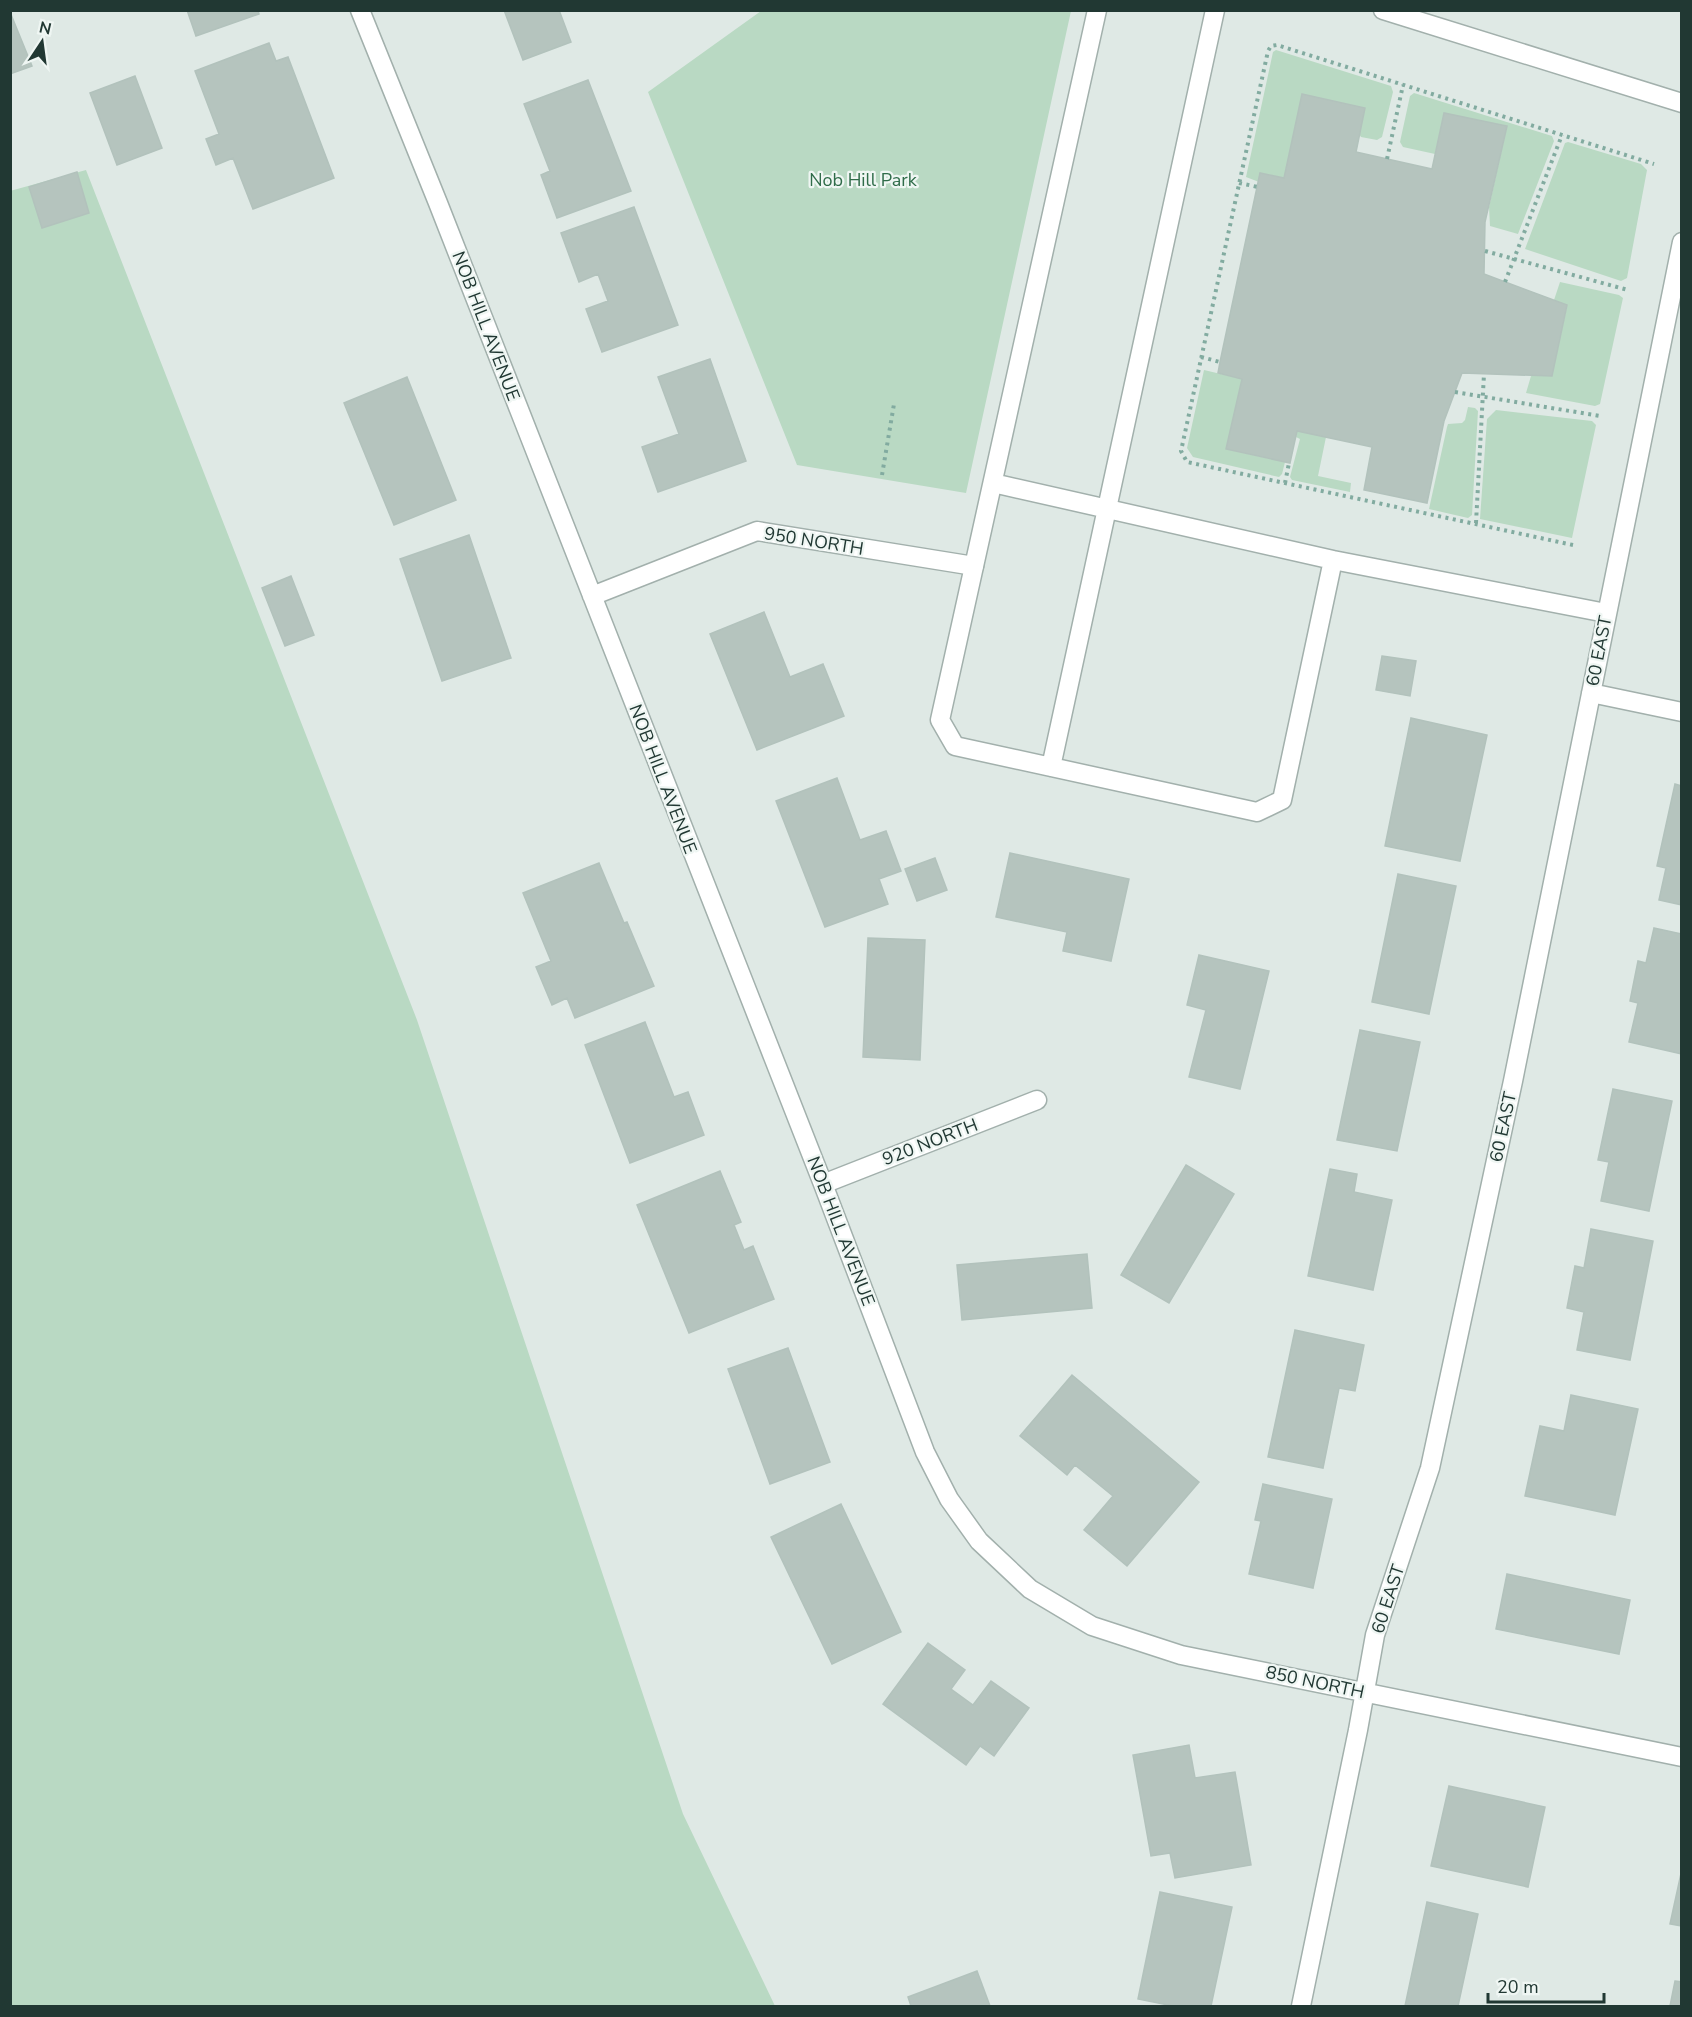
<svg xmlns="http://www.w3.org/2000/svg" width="1692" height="2017" font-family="'Nunito Sans',sans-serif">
<rect width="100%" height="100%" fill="#dfe9e5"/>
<path fill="#b9d9c3" d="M761,11H1071L966,493L797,465L648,92Z
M1276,50L1391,86L1393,92L1382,137L1377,140L1361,137L1359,134L1365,108L1302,94L1284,178L1261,173L1259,182L1246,177L1273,52Z
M1414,93L1552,136L1554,141L1518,234L1490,226L1489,207L1507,126L1444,113L1435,154L1403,147L1400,142L1410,96Z
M1568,142L1641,164L1647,170L1627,278L1621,281L1525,249L1565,143Z
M86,170L417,1020L683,1814L775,2006H11L10,191Z
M1560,282L1619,295L1623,298L1600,404L1595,406L1526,393L1531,376H1552L1567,306L1554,300Z
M1204,370L1242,379L1226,449L1285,462L1282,474L1279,477L1193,457L1187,448Z
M1468,407L1475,408L1478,411L1472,515L1468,518L1429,509L1447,427L1448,424L1462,423L1465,420Z
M1496,410L1592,421L1596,425L1572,538L1480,519L1487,419Z
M1297,431L1326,437L1318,476L1351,483L1350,492L1292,480L1290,477L1300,439L1296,437Z"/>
<path fill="#b5c4be" stroke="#b2c2bc" stroke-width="1.5" d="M187,10H258L259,14L196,36Z
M504,10H559L571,42L523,60Z
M10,12L32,66L10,74Z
M269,43L276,61L288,57L334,178L253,209L233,158L216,165L206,139L219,134L195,71Z
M135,76L162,148L117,165L90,93Z
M588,80L631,191L557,218L541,175L550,171L524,104Z
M1302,94L1365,108L1356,152L1432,169L1444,113L1507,126L1485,222L1484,274L1567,305L1552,376L1462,373L1444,421L1427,503L1364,490L1372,447L1297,431L1290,463L1226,449L1242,379L1218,373L1220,362L1260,173L1284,178Z
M77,172L89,213L42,228L29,187Z
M634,207L678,325L602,352L586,309L608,301L598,274L579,282L561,233Z
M710,359L746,461L658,492L642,447L679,434L658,377Z
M407,377L456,500L394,525L344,403Z
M469,535L511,658L442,681L400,559Z
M291,576L314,635L285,646L262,588Z
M764,612L790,677L823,664L844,716L757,750L710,634Z
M1382,656L1416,661L1410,696L1376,690Z
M1411,718L1487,735L1460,861L1385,846Z
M837,778L860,840L886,831L901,871L879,879L888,904L825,927L776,801Z
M1675,784L1682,786V905L1659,900L1666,868L1657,866Z
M1010,853L1129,879L1111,961L1063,951L1067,932L996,917Z
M935,858L947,890L917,901L905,869Z
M599,863L624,923L627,922L654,986L575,1018L567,998L552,1005L536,967L551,961L523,893Z
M1398,874L1456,886L1429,1014L1372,1002Z
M1654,928L1682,934V1054L1629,1042L1638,1003L1630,1001L1638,961L1646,963Z
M868,938L925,940L920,1060L863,1057Z
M1199,955L1269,971L1240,1089L1189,1077L1206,1010L1187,1005Z
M645,1022L674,1097L688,1092L704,1135L630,1163L585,1045Z
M1360,1030L1420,1042L1397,1151L1337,1140Z
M1613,1089L1672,1101L1649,1211L1601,1201L1609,1162L1598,1160Z
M1186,1165L1234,1194L1169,1303L1121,1275Z
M1330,1169L1357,1174L1354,1192L1392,1200L1373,1290L1308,1276Z
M720,1171L741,1222L734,1225L744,1250L753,1246L774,1299L689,1333L637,1205Z
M1591,1229L1653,1241L1630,1360L1577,1350L1584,1312L1567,1308L1575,1266L1584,1268Z
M1087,1254L1092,1308L962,1320L957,1265Z
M1295,1330L1364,1345L1355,1391L1339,1388L1323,1468L1268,1457Z
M788,1348L830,1462L770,1484L728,1369Z
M1072,1375L1199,1482L1127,1566L1084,1530L1113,1496L1075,1465L1067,1475L1020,1436Z
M1571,1395L1638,1409L1615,1515L1525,1496L1540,1426L1564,1431Z
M1263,1484L1332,1499L1313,1588L1249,1574L1261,1521L1255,1520Z
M841,1504L901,1632L832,1664L771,1537Z
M1507,1574L1630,1600L1619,1654L1496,1629Z
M928,1643L965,1670L951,1689L973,1705L991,1681L1029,1708L994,1756L980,1746L966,1765L883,1704Z
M1189,1745L1195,1778L1235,1772L1251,1865L1175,1878L1170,1853L1151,1856L1133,1755Z
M1449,1786L1545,1807L1528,1887L1431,1866Z
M1682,1869V1926L1670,1924Z
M1160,1892L1232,1907L1211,2006H1173L1138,1999Z
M1427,1902L1478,1914L1458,2006H1405Z
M977,1971L990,2006H911L908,1997Z
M1675,1981L1682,1982V2006H1670Z"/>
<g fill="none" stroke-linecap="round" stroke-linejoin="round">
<g stroke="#a2b0ac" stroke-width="21">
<path id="service" d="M1097,10L940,720L955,746L1257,812L1282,800L1333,560L1606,613
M1383,10L1682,103
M993,483L1333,560
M1051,767L1215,10"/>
</g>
<g stroke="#a2b0ac" stroke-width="21">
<path id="minor" d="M360,10L438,203L823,1184L925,1452L949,1499L979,1541L1030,1589L1092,1626L1181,1655L1682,1757
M592,596L757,531L974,566
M1591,693L1682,712
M823,1184L1037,1100
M1301,2006L1358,1730L1375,1635L1430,1468L1513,1081L1682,242"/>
</g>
<path stroke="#82aba0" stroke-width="4" stroke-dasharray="3 4.5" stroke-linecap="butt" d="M1387,159L1403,85
M1239,183L1258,187
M1485,251L1628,290
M1505,282L1562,135
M1201,357L1220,362
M1455,392L1600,416
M882,475L894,404
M1285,483L1289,463
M1476,523L1484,374
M1573,545L1187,462L1181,451L1268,51L1271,46L1277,45L1654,164"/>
<use href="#service" stroke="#fff" stroke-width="18"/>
<use href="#minor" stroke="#fff" stroke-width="18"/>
</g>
<g text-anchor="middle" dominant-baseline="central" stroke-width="4.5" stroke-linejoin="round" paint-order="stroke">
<g font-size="18" fill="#2f6c49" stroke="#eff6f3">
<text x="863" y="180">Nob Hill Park</text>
</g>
<g font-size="18" fill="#213833" stroke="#eff6f3">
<text transform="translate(486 326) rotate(69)">NOB HILL AVENUE</text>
<text transform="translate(814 541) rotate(9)">950 NORTH</text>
<text transform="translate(1599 651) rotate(-79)">60 EAST</text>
<text transform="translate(663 779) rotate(69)">NOB HILL AVENUE</text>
<text transform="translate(1503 1127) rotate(-78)">60 EAST</text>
<text transform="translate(930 1142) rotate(-21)">920 NORTH</text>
<text transform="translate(841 1231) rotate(69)">NOB HILL AVENUE</text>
<text transform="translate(1388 1599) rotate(-72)">60 EAST</text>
<text transform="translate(1315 1682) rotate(12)">850 NORTH</text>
</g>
</g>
<rect width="1692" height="2017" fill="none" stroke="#213833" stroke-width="24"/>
<g transform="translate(42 42) rotate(13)" stroke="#eff6f3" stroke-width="4.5" paint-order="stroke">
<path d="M0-4.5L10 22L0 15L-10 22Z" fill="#213833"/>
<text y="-9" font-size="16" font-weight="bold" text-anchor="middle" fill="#213833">N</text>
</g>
<path d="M1488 1993v9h116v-9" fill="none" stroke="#213833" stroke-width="3"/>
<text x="1497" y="1993" font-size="18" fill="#213833" stroke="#eff6f3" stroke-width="4.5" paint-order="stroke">20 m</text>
</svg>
